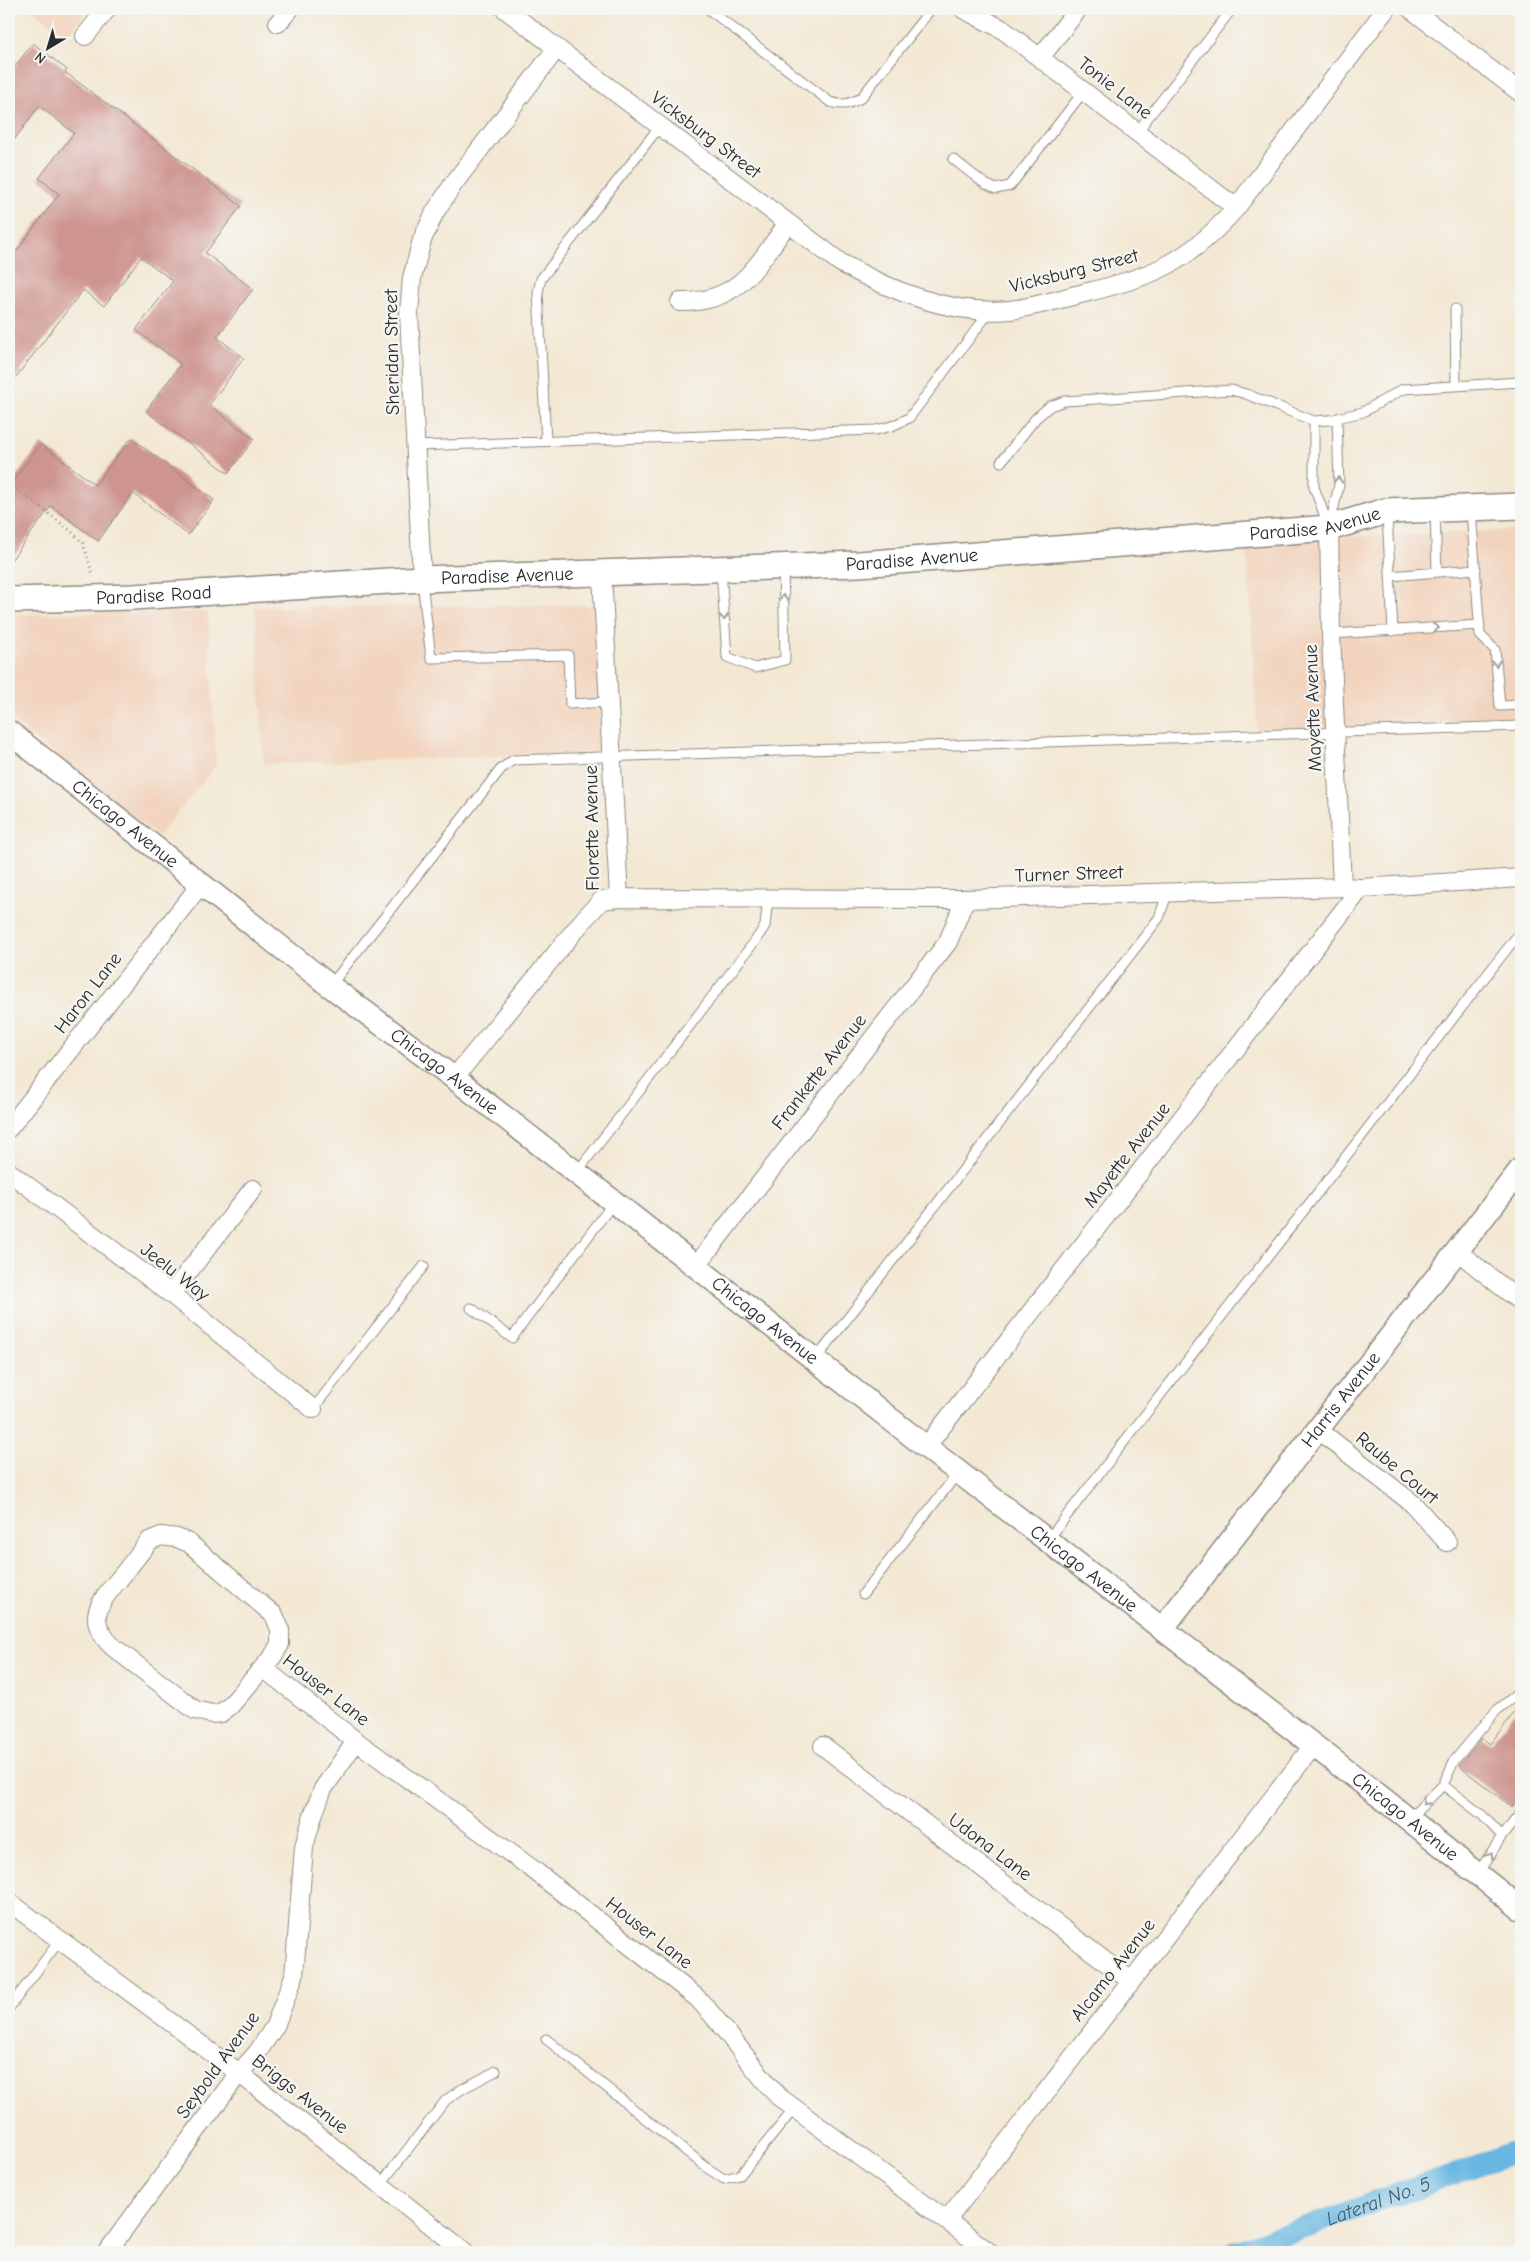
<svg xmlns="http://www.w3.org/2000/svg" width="1530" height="2261" font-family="'Comic Neue',sans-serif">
<rect width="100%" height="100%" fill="#f6f6f2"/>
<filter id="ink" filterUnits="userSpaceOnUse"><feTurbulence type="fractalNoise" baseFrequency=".02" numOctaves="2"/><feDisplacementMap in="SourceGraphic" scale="10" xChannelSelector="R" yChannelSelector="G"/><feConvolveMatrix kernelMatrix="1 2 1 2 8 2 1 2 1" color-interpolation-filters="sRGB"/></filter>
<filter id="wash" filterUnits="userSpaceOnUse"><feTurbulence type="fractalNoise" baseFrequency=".0096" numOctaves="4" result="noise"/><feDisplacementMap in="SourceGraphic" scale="20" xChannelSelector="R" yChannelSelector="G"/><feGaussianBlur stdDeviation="1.12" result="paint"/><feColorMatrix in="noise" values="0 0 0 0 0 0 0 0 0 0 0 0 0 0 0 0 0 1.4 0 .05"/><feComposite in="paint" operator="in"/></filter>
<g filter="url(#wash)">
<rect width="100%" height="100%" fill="#f3e8d4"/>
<path fill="#f2d4be" d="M32,9H88L67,36Z
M1521,530V719L1257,730L1247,541Z
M610,605L616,752L264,764L255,607Z
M208,612L216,766L158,836L9,718V614Z"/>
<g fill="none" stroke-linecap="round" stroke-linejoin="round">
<path stroke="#68b6e2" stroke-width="21" id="s1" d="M1235,2252L1521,2150"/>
</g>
<g id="blocks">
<path fill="#ce948f" d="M33,43L67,70L65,72L241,206L205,253L253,289L217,337L244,358L209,405L254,439L228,473L146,411L181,364L136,330L173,281L141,257L104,306L83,290L9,386V261L59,194L39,178L74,133L39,106L9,147V74Z
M131,438L214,500L188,535L133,493L98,541L51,506L9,563V486L41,444L95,485Z
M1521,1704V1795L1512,1807L1459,1766L1482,1738L1490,1744Z"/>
</g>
</g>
<g filter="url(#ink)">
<use href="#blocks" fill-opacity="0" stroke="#8f8a80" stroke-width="1"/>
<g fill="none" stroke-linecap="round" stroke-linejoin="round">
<g stroke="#8f8a80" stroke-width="11">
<path id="service" d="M708,9L830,102C843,106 849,104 861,98L931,9
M1137,132L1232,9
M953,159L985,184L996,189L1010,186L1084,91
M1455,309L1456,386
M1314,421V487L1328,525
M546,441L538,292L541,279L660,126
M416,446L876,430L892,426L909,418L991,310
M1001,462L1036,418L1050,406L1065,401L1231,390L1246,394L1314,421L1329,420L1363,412L1403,389L1521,382
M1471,509L1480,635L1495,650L1500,706L1521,705
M1435,512L1437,572
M1387,514L1393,631
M1330,525L1339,485L1337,418
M721,569L727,657L755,668L785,660L783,567
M1390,576L1476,569
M422,581L431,658L568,655L570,704L608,702
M1331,634L1480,625
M330,986L501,769L513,760L1521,726
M577,1172L755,941L765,926L768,898
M471,1308L512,1338L614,1202
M816,1359L1159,918L1168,891
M313,1409L424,1266
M1047,1541L1521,931
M863,1594L958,1473
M1443,1785L1482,1815L1502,1836
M1409,1819L1443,1785L1454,1761L1496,1711L1521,1691
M1478,1873L1502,1836L1521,1813
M9,2008L60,1940
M546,2039L707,2168L724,2179L740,2175L794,2109
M380,2185L446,2100L462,2089L496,2071"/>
</g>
<g stroke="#8f8a80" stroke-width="20">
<path id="minor" d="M505,9L841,263C891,291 951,316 1010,310C1035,307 1060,299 1084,293C1153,277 1189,262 1236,208L1386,9
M963,9L1002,29L1236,208
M1411,9L1521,93
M278,23L290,9
M85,36L107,9
M1040,58L1078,9
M680,302C740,303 756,266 788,223
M1329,528L1331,634L1342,887
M602,573L619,898
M422,579L409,313L412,278L422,240L435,212L454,183L557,48
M454,1078L585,918L602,900L619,898L965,899L1342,887L1361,888L1521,878
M9,1128L201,884
M9,1172L171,1294L313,1409
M1457,1251L1521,1302
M696,1266L948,942L965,899
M171,1294L253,1189
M1317,1429L1412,1503L1447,1542
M926,1447L1361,888
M161,1536L177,1538L189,1543L274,1615L280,1629V1644L273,1656L230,1706L221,1713L212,1714L195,1710L113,1647C84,1619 99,1603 120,1578C130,1566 139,1554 149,1541Z
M263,1668L356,1741L531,1868L696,1997C727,2028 749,2065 779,2097L989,2252
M823,1746L1131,1981
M9,1902L239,2073L465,2252
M947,2220L1313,1746
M107,2252L239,2073L257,2053L275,2026L294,1976L304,1847L313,1815L323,1789L356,1741"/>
</g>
<g stroke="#8f8a80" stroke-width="25">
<g id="tertiary">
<path id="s2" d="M9,732L330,986L454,1078L614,1202L926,1447L1382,1798L1521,1909"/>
<path id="s3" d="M1162,1629L1521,1169"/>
</g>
</g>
<g stroke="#8f8a80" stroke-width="28">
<g id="secondary">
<path id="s4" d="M9,600L133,597L422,579L859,564L1329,528L1386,511L1521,506"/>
</g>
</g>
<path stroke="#8f8a80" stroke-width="3" stroke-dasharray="1 4" stroke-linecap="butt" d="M9,483L70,530L83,543L93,575"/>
<use href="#service" stroke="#fff" stroke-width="9"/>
<use href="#minor" stroke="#fff" stroke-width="18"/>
<use href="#tertiary" stroke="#fff" stroke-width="22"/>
<use href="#secondary" stroke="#fff" stroke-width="25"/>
</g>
<defs><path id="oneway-chevron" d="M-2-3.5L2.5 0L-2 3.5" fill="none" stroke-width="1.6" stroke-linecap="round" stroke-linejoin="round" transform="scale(1.25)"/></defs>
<g stroke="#a0a0a0">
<use href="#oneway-chevron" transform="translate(1338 480) rotate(-88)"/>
<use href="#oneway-chevron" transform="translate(783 598) rotate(-91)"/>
<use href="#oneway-chevron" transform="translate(724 617) rotate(86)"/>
<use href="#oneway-chevron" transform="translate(1436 628) rotate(-4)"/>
<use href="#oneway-chevron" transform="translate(1496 663) rotate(85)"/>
<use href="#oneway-chevron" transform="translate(1425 1802) rotate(134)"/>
<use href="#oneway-chevron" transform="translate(1490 1855) rotate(-57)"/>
</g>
</g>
<g text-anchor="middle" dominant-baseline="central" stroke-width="4.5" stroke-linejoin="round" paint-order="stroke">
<g font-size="19" fill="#2b2b2b" stroke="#f6f6f2">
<text transform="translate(1115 88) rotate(38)">Tonie Lane</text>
<text transform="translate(706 135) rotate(37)">Vicksburg Street</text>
<text transform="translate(1074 271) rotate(-14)">Vicksburg Street</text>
<text transform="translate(392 352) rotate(-91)">Sheridan Street</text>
<text stroke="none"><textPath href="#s4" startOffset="1309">Paradise Avenue</textPath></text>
<text stroke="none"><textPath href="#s4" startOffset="904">Paradise Avenue</textPath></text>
<text stroke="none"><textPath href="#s4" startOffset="499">Paradise Avenue</textPath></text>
<text stroke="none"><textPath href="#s4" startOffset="145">Paradise Road</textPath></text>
<text transform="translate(1313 708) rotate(-92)">Mayette Avenue</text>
<text stroke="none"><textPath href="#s2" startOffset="148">Chicago Avenue</textPath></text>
<text transform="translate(592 828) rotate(-91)">Florette Avenue</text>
<text transform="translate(1069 874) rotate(-2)">Turner Street</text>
<text transform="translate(88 993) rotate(-52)">Haron Lane</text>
<text stroke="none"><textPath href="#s2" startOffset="552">Chicago Avenue</textPath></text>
<text transform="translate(819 1072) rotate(-52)">Frankette Avenue</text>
<text transform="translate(1127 1155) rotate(-52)">Mayette Avenue</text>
<text transform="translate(175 1272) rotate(38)">Jeelu Way</text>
<text stroke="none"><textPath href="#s2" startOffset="958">Chicago Avenue</textPath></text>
<text stroke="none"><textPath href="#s3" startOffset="291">Harris Avenue</textPath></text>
<text transform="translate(1397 1468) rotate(40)">Raube Court</text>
<text stroke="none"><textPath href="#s2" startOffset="1362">Chicago Avenue</textPath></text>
<text transform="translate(326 1690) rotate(38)">Houser Lane</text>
<text stroke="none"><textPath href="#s2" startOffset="1768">Chicago Avenue</textPath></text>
<text transform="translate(990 1847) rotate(37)">Udona Lane</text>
<text transform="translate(649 1933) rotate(38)">Houser Lane</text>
<text transform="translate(1113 1970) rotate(-52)">Alcamo Avenue</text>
<text transform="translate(218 2065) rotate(-54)">Seybold Avenue</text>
<text transform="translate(300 2094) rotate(38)">Briggs Avenue</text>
</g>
<g font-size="20" font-style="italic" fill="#405c6b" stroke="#f6f6f2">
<text stroke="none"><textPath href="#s1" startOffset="152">Lateral No. 5</textPath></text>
</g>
</g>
<rect width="1530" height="2261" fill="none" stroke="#f6f6f2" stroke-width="30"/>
<g transform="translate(48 48) rotate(218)" stroke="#f6f6f2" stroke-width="4" paint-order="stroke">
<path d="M0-4L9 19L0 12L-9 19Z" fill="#2b2b2b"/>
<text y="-8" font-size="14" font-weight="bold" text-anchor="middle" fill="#2b2b2b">N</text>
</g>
</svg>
